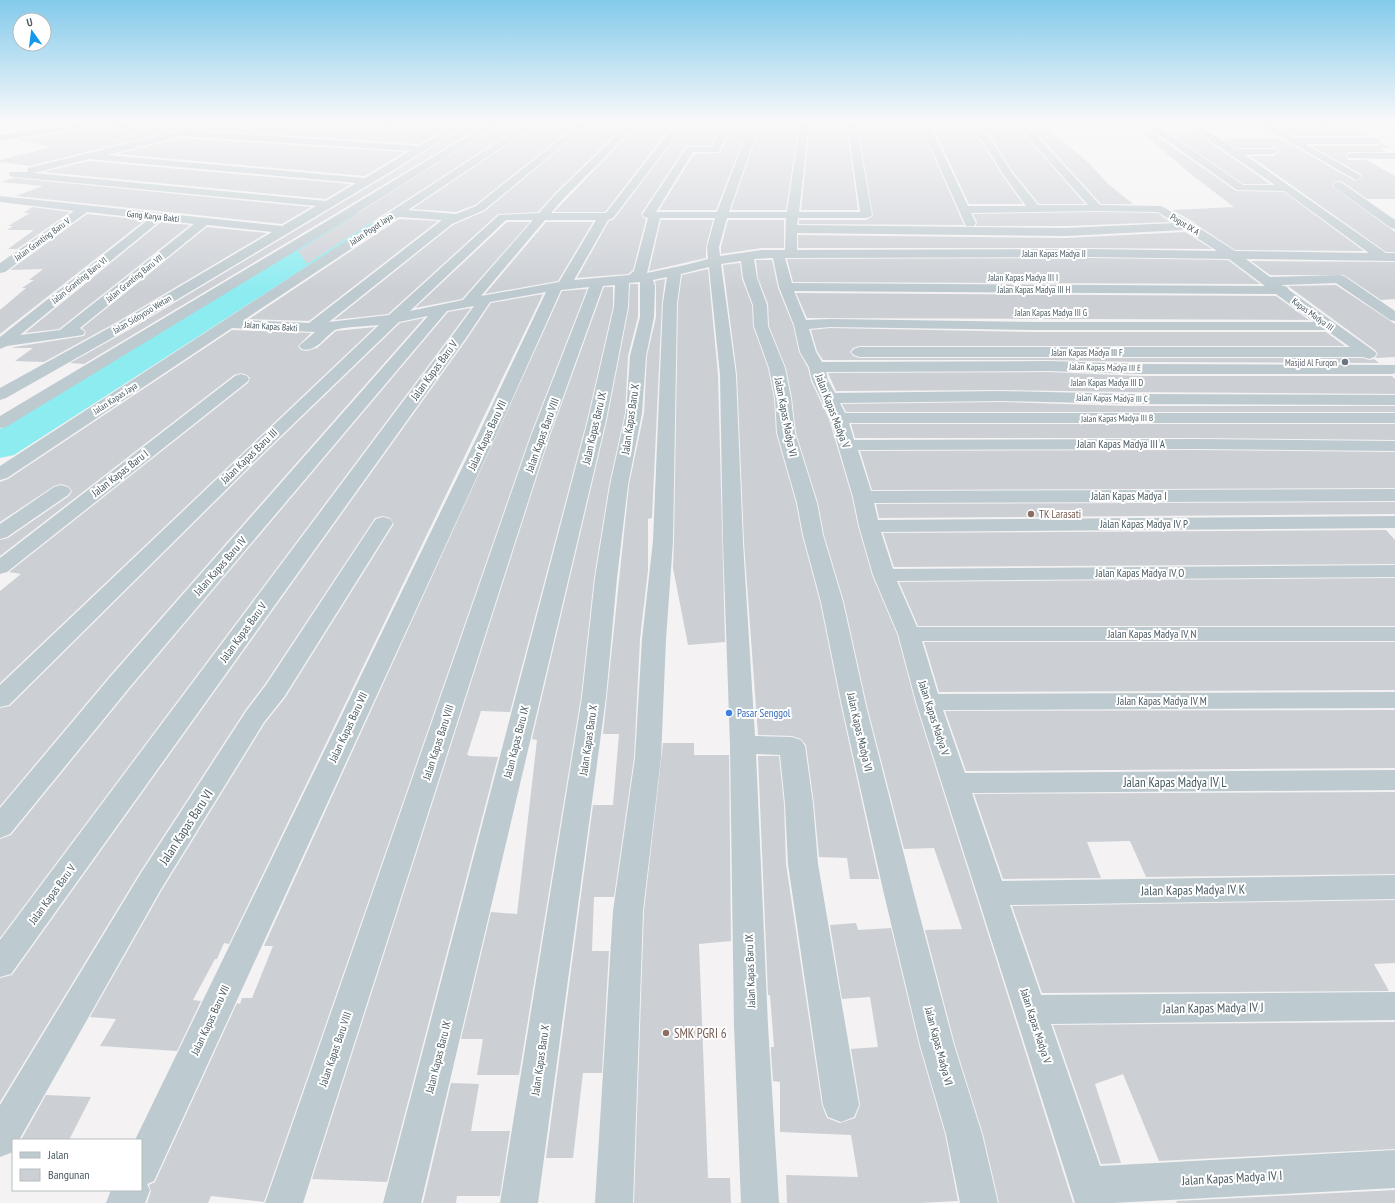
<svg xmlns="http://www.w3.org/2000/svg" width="1395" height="1203" font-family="'PT Sans Narrow',sans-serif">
<rect width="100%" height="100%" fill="#f4f2f3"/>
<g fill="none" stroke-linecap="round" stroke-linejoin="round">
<path fill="#8decf0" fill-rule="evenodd" d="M361,212L370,214L374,220L370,226L14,455L0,458V429L352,214Z"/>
</g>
<path fill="#ccd0d5" d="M125,123H349L355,128L391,130L397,126L395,123H456L419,144L199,130L197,127L194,126L29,166L0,162V160L52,147L18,140L100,127L121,130L108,136V138L114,141L142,132L146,129L142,126Z
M470,123H487L84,364L70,363L129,330L393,172Z
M501,123H525L307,264L298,251Z
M539,123H578L475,205L456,212L412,209Z
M591,123H627L555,193L538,212L498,214L388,314L334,320L453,225L485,211Z
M640,123H674L605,212H554Z
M687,123H721L711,146H686L641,214L643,218L646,219L633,270L628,274L577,278L609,221L614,219Z
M733,123H750L716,210H659L694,154L720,153Z
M761,123H799L786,210H731Z
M810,123H846L858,210H801Z
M857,123H919L964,225L799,224V220H866L873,216Z
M931,123H966L983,144L1002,175L1023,204H969Z
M978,123H1014L1085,204H1039L1013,172L992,139Z
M1027,123H1041L1089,163L1108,184L1133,204H1101Z
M1271,123H1312L1325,131L1332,128L1327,123H1344L1370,136H1295Z
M1195,132L1270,184H1243L1169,133Z
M1143,133H1153L1236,191L1284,192L1364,251L1235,250L1197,225L1194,222L1172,210L1234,207L1192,175Z
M182,138L405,152L365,176L116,154Z
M1280,138L1355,181L1362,177L1361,174L1311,146H1376L1381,143L1392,148H1379L1386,152H1352L1347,153L1346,157L1348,160H1366L1395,176V199H1367L1343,182L1338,181L1334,182L1332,186L1395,232V252H1386L1250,156H1273L1279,151L1278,148H1236L1223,139Z
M89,161L351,184L326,199L43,172Z
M13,178H14L311,207L282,224L16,196L43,186L2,182Z
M32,207L70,212L17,249H8L34,230H7L13,226H8L30,213H24Z
M1097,212L1158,213L1170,222L1066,226H976L977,222L973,214Z
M87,214L145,220L0,334V310L26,288H22L34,280H29L43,269L10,270Z
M399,219L438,221L309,321L249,319Z
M661,220H713L706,247V258L649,271Z
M728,220H784V248H762L721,254V247Z
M161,222L190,225L59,329L25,333Z
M507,222H530L462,299L415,308Z
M546,222H593L558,281L485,294Z
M207,227L267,233L117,322L44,362L15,361L33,348H12L14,347L84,336L86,332L82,328Z
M1185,232L1212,249L1089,248H798V235L1066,238Z
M1089,258L1228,260L1260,284L793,282L787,259Z
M756,260H772L778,288L793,325L799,352L808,368L811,381L829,419L852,497L858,526L872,575L897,634L915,702L1073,1203H999L983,1134L955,1045L925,930L962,929L934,848L904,849L867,706L844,602L824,535L818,503L796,433L792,398L786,368L769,326L768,304L758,278Z
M1251,261L1395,262V299L1381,300L1344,275H1270Z
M740,263L742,279L752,305L753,326L768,368L774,398L776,433L796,503L802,535L820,602L841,706L879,879H850L847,858L819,857L814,804L806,745L801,739L792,736L758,735L744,543L737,375L723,265Z
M708,269L718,375L725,642L688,645L673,568L674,541L678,303L682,275Z
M665,279L662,303L652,518L648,519V570L640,639L634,758L614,897H594L592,951H609L602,1073H583L573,1158H546L593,805H613L619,734H603L629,485L644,413L647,356L656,317V286L655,281Z
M630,284H638V317L628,356L625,413L609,485L594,578L581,697L519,1075H477L483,1039H461L491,912L517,914L537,740L532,739L607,420L629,307Z
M1336,285L1395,324V357L1375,358L1378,354L1375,350L1288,286Z
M604,287H613V307L587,420L510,712L481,711L467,755H469V756L498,757L387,1182L312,1179L550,436Z
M587,289L530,436L264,1202L211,1196L208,1203H147L151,1191L149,1185L155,1182L237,1003L240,1004L242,998H252L273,946H264L562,291Z
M796,293L1276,296L1309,320L807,318Z
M543,294L229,944L224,943L217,959H215L193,1000L201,1001L177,1051L100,1046L116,1019L90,1017L162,890L265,723L285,698L394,524L390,518L383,516L375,518L265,684L246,709L140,872L0,1102V978L12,975L467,339L491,303Z
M471,308L454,331L0,938V839L11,835L130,689L448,312Z
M424,318L110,675L0,806V708L10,706L257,461L400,323Z
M375,327L0,683V591L21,574L9,572L248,383L250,378L247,375L241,373L234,375L0,556V540L8,538L69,496L72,491L68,486L61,484L54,486L0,522V482L8,479L232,330L311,333L298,346L301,350L307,351L317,348L336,331Z
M830,328L1035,332H1326L1345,346H859L853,348L850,352L853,356L859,358H1363L1369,360L1374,359L1379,363L1140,362L1048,360H823L817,351L811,330Z
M1048,372L1140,376H1392L1395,379V394L1128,392L1002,390L836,391L828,373Z
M1002,402L1128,406H1395V412H846L842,404Z
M851,424H1395V440L1197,438H855Z
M1197,450L1395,452V488L872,490L860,451Z
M1395,502V514L879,518L876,504Z
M1386,530L1395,540V564L894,567L883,533Z
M1395,578V626H918L899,582Z
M924,642H1395V690L939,692Z
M1395,710V768L966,771L945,711Z
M663,743H694V755H729L731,941L699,944L708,1178H730L731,1203H634L644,911Z
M758,756H779L784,804L786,864L822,1105L827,1118L840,1123L855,1118L860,1105L851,1049L878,1047L870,997L842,999L830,925L856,923L858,930L891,928L919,1045L945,1134L958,1201L920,1203H787L786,1175L858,1177L851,1135L780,1132V1082L773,1081L771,1053V1047H774L770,995H768Z
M1395,792V874L1146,877L1130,841L1087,842L1101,878L1003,879L974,794Z
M1395,900V963L1374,964L1389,991L1042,993L1012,906Z
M1395,1022V1149L1159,1161L1123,1074L1095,1084L1121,1163L1101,1164L1053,1025Z
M451,1083L479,1084L471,1131H510L500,1196H457L456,1203H423Z
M46,1095L91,1097L69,1140H21Z
M1395,1190V1203H1177L1176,1201Z"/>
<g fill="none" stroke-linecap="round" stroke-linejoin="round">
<path fill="#bdcacf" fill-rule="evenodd" d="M81,123H118L142,127L144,129L142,131L114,140L109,137L111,135L127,130L100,125L0,141V135Z
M350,123H393L396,125L391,128L355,126Z
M458,123H469L392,171L128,329L6,398L0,400V388L118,323L272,232L207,225L80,328L85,332L83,335L7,346L0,349V337L149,219L87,212L5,272L0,273V263L74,211L0,202V196L282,226L316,206L14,177L10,176L9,174L10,172H28L27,170L28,168L194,127L197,128L198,131L419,146ZM182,136L410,151L365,178L107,155ZM89,159L356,183L326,201L34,173ZM161,220L194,224L60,330L20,335Z
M489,123H500L335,227L6,427L0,428V416L327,221Z
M527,123H538L408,210L456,214L476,206L580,123H590L484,210L452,224L329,322L389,315L499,215L539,213L556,194L629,123H639L564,198L551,213H606L676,123H686L613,218L608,220L574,280L629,275L634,271L648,218L644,217L642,215L687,147H712L723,123H732L719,152H693L656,212H717L751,123H760L729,212H787L800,123H809L799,212H860L847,123H856L872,215L870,217L866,218H798L797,225L1066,228L1175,223L1158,212L1097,211L971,213L976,223L974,226H966L920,123H929L968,206H1026L1003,174L984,143L967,123H976L991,140L1012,173L1038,205H1088L1015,123H1025L1100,205L1161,206L1190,222L1194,223L1196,226L1235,251L1369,253L1284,191L1237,190L1142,123H1153L1243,185H1275L1184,123H1195L1236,149H1277L1278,151L1273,154L1245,155L1386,253H1395V261L1246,259L1270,277L1339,275L1344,276L1395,311V321L1390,320L1336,283L1281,285L1287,287L1289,290L1374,351L1377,354L1374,357L1369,359L1363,357H859L854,355L851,352L854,349L859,347H1350L1326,330H1035L830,327L809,329L816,352L822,362L1048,361L1140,364L1395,365V373L1392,374H1140L1048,371L826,372L828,380L835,393L1002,391L1128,394L1395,395V405L1128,404L1002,401L840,403L845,413H1395V423H849L854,440L1197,439L1395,441V451L1197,449L858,450L871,491L1395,489V501L874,503L878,520L1395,516V528L881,532L893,569L1395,565V577L897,581L917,627H1395V641H922L938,694L1395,692V708L943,710L965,773L1395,770V790L972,793L1002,881L1395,875V899L1010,905L1041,995L1395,992V1020L1051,1024L1100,1166L1395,1150V1188L1113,1203H1075L916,702L898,634L873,575L859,526L853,497L830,418L812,380L809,367L800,352L794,325L779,287L773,258L754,259L757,278L767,305L768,326L785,368L791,398L795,433L817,503L823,535L843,602L866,706L914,894L954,1045L982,1134L998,1203H960L946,1134L920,1045L884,894L842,706L821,602L803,535L797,503L777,433L775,398L769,368L754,326L753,305L743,278L741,261L721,264L736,375L743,543L755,736L792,737L801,740L805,746L813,804L818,864L859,1105L854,1117L841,1122L828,1117L823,1105L788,864L785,804L780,755L756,754L768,1026L779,1203H741L734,1026L730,745L723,543L720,375L709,267L681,274L677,303L673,541L666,639L661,758L643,911L633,1203H595L613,911L635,758L642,639L653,541L663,303L667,277L653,280L655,286L654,317L646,356L642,413L628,485L617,578L606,697L538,1203H500L582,697L595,578L610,485L626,413L630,356L640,317V282L629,283L628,307L606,420L421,1203H383L588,420L614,307L615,285L603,286L549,436L303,1203H265L531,436L589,287L561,290L497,433L154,1181L147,1184L150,1190L145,1203H106L111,1190H141V1140H135L479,433L546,292L490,302L466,338L11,974L0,977V940L455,332L474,306L447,311L129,688L10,834L0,838V808L111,676L428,316L399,322L256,460L9,705L0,707V685L379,325C370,326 342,327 335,330C324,337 316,353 302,349L299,346L315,332L232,328L7,478L0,480V466ZM399,217L442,220L309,323L244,320ZM660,218H715L707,247L708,259L685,265L647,273ZM727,218H786L785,250H762L720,256L719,247ZM506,220H533L463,300L410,311ZM545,220H596L559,282L481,296ZM1185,230L1217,251L1089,249L797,250V233L1066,236ZM1089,257L1229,259L1265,286L792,283L785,258ZM794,291L1276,294L1314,322H1035L830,319L806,320Z
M1257,123H1268L1295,138H1376L1381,141L1376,144H1305L1360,175L1361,177L1356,180Z
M1313,123H1325L1331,127L1326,130Z
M1352,153H1395V159L1348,158L1347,156L1348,154Z
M1338,182L1342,183L1395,220V229L1391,228L1334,187L1333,185L1334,183Z
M241,374L247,376L249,379L247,382L7,572L0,574V558L235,376Z
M61,485L68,487L71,491L68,495L7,537L0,539V524L54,487Z
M383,517L390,519L393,523L284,697L264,722L161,889L19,1140H13V1152L0,1157V1105L141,873L247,710L266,685L373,523L376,519Z"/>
</g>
<linearGradient id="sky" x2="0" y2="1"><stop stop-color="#83caeb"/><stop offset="0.42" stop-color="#faf9fa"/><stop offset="1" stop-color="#faf9fa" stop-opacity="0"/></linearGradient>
<rect width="1395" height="291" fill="url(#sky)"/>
<circle fill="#6b7280" stroke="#fff" stroke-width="1.5" cx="1345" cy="362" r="4"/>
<g fill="#8d6e63" stroke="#fff" stroke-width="1.5">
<circle cx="1031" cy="514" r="4"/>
<circle cx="666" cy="1033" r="4"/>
</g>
<circle fill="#3f7fe0" stroke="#fff" stroke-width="1.5" cx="729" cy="713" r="4"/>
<g text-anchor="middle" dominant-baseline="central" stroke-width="4" stroke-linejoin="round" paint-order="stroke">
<g font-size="9" fill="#495a61" stroke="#fff">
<text transform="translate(153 216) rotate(6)">Gang Karya Bakti</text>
<text transform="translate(1185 224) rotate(32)">Pogot IX A</text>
<text transform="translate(371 229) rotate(-34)">Jalan Pogot Jaya</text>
<text transform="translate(42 239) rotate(-36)">Jalan Granting Baru V</text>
<text x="1054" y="253">Jalan Kapas Madya II</text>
<text x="1023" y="277">Jalan Kapas Madya III I</text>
<text transform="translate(134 278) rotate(-39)">Jalan Granting Baru VII</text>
<text transform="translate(79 280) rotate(-39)">Jalan Granting Baru VI</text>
<text x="1034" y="289">Jalan Kapas Madya III H</text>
<text x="1051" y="312">Jalan Kapas Madya III G</text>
<text transform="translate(142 314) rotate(-31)">Jalan Sidoyoso Wetan</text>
<text transform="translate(1313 314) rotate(36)">Kapas Madya III</text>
<text transform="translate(271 326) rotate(4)">Jalan Kapas Bakti</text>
<text x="1087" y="352">Jalan Kapas Madya III F</text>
<text transform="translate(1105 367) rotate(1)">Jalan Kapas Madya III E</text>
<text x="1107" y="382">Jalan Kapas Madya III D</text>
<text transform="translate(115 398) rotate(-33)">Jalan Kapas Jaya</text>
<text transform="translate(1112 398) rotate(1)">Jalan Kapas Madya III C</text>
<text transform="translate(1117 418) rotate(-1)">Jalan Kapas Madya III B</text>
</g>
<g font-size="9" fill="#5b616d" stroke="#fff" text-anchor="end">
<text x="1337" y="362">Masjid Al Furqon</text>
</g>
<g font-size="11" fill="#495a61" stroke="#fff">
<text transform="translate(434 370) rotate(-54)">Jalan Kapas Baru V</text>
<text transform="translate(833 411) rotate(69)">Jalan Kapas Madya V</text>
<text transform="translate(786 417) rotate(79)">Jalan Kapas Madya VI</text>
<text transform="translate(630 419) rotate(-82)">Jalan Kapas Baru X</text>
<text transform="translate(594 428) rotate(-77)">Jalan Kapas Baru IX</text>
<text transform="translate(487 435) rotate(-65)">Jalan Kapas Baru VII</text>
<text transform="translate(542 435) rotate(-70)">Jalan Kapas Baru VIII</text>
<text x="1121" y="444">Jalan Kapas Madya III A</text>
<text transform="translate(249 456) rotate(-44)">Jalan Kapas Baru III</text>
<text transform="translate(120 473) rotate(-38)">Jalan Kapas Baru I</text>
<text x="1129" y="496">Jalan Kapas Madya I</text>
<text x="1144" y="524">Jalan Kapas Madya IV P</text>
<text transform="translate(220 566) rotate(-49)">Jalan Kapas Baru IV</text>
<text x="1140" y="573">Jalan Kapas Madya IV O</text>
<text transform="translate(243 632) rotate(-54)">Jalan Kapas Baru V</text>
<text x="1152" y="634">Jalan Kapas Madya IV N</text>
<text x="1162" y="701">Jalan Kapas Madya IV M</text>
<text transform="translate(934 718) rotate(72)">Jalan Kapas Madya V</text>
<text transform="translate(348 727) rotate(-65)">Jalan Kapas Baru VII</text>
<text transform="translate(860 732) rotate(77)">Jalan Kapas Madya VI</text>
<text transform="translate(588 740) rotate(-82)">Jalan Kapas Baru X</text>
<text transform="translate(438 742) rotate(-72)">Jalan Kapas Baru VIII</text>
<text transform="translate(516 742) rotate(-76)">Jalan Kapas Baru IX</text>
<text transform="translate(52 894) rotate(-54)">Jalan Kapas Baru V</text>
<text transform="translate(750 971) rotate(-92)">Jalan Kapas Baru IX</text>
<text transform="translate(210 1020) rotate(-65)">Jalan Kapas Baru VII</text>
<text transform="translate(1036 1026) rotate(72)">Jalan Kapas Madya V</text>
<text transform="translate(939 1046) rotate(75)">Jalan Kapas Madya VI</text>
<text transform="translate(335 1049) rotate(-71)">Jalan Kapas Baru VIII</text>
<text transform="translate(438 1057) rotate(-76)">Jalan Kapas Baru IX</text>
<text transform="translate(540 1060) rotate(-82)">Jalan Kapas Baru X</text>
</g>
<g font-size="11" fill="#785e54" stroke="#fff" text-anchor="start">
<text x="1039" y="514">TK Larasati</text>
</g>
<g font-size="11" fill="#366cbe" stroke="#fff" text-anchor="start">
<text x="737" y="713">Pasar Senggol</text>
</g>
<g font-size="13" fill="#495a61" stroke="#fff">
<text x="1175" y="782">Jalan Kapas Madya IV L</text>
<text transform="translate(186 827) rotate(-57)">Jalan Kapas Baru VI</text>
<text transform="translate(1193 890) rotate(-1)">Jalan Kapas Madya IV K</text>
<text transform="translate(1213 1008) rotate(-1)">Jalan Kapas Madya IV J</text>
<text transform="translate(1232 1178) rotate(-3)">Jalan Kapas Madya IV I</text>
</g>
<g font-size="13" fill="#785e54" stroke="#fff" text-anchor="start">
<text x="674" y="1033">SMK PGRI 6</text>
</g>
</g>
<rect x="12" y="1139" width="130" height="52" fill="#ffffff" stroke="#b6bdc0"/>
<rect x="20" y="1152" width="20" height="6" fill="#bdcacf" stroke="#b6bdc0"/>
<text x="48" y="1159" font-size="12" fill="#495a61">Jalan</text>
<rect x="20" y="1169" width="20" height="12" fill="#ccd0d5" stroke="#b6bdc0"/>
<text x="48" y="1179" font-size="12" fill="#495a61">Bangunan</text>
<g transform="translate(32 32) rotate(346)"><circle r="19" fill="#ffffff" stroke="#b6bdc0"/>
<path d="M0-3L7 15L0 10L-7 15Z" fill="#1597ec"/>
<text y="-6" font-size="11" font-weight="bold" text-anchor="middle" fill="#495a61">U</text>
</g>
</svg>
